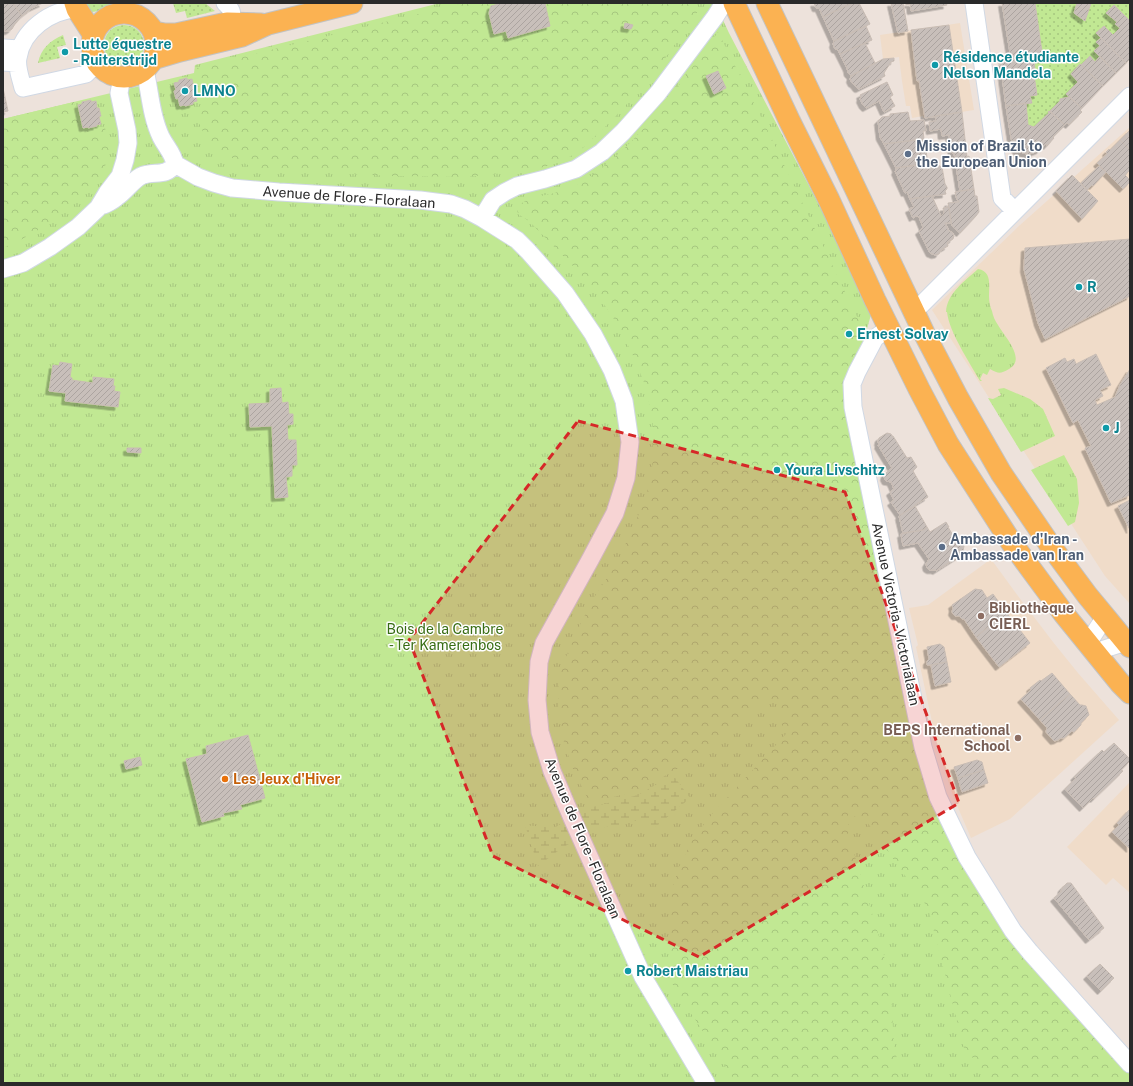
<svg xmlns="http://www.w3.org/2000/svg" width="1133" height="1086" font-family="'Public Sans',sans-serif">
<defs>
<pattern id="grass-tufts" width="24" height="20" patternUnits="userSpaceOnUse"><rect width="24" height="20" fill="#c1e893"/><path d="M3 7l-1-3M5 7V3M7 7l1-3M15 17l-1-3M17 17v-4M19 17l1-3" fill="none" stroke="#a6c77f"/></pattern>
<pattern id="forest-crowns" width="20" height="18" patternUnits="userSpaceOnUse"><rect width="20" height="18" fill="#c1e893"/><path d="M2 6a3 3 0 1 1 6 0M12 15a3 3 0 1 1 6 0" fill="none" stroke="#a6c77f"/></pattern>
<pattern id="wetland-marsh" width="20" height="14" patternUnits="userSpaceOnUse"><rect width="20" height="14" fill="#c1e893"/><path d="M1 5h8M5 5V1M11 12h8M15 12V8" fill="none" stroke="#a6c77f"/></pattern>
<pattern id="garden-dots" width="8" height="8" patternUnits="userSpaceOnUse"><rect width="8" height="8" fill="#c1e893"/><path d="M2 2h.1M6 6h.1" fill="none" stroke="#a6c77f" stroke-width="1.8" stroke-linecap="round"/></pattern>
<pattern id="building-hatch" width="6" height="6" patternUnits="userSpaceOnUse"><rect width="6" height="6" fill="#c8bfba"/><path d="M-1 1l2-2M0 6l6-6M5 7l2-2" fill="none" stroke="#aca4a0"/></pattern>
<filter id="shadow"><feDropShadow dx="-3.5" dy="3.5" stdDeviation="0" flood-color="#0004"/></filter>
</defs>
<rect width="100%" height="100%" fill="#ede2db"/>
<path fill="#f0dcc9" d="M960,23L974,110L923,118V116L912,118L910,106H906L902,81L899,57L883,59L880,35Z
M1130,127V604L1105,576L932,310L1020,225Z
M991,559L1021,600L1053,642L1078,673L1119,720L1010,819L971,838L953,796L944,768L937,745L916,647L918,645L909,608L928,605Z
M1130,782V893L1113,878L1106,885L1067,847Z"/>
<path fill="url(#grass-tufts)" d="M440,3H715L729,33L873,308L854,373L919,749L968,862L1130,1068V1083H3V119L194,73L195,65Z
M978,269C992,271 989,286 989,296C989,301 990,307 992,311C993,316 995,321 998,325C1004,336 1027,359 1009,369C1000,374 999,374 990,369L987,375L983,373L980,379L982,381H980C970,363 949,332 947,312H946C947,293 965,281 978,269Z
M1004,388L1030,399L1043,409L1055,436L1021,452L988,398L993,399L1001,395L998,389Z
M1064,455L1077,479L1079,503L1075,522L1068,526L1031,470Z"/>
<path fill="url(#forest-crowns)" d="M463,3H695L698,11L655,73L612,120L585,146L575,154L561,161L544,167L530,170L467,177L390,176L263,169C250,167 217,153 210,143C202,133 198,120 195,108L202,106L194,75L197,74V68Z
M718,32L766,127L861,325C865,343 855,361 848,377L931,800L1092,1032L1130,1073V1083H995L964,1048L928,908L865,819L848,815V833L883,950L891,996L894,1045L900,1074L904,1083H736L664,971L670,962L672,943L670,915L672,892L678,869L694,837L713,813L786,734C780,722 777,710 776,697L756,708L717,745L672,772L637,791L590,803L573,769L563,739L558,706L559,683L562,666L579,627L593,599L617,563L646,498L653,462V423L646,387L631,351L616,322L593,288L571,264L529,221L518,214L517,209C525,195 544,197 558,192C567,190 575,186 583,181C637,148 681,83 718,32Z
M74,102L82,132L105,127C106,135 110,146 109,154C101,194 38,234 3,248V119Z"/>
<path fill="url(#wetland-marsh)" d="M673,775L690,798L652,830L634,820L623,825L597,828L562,848L538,866L525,825L554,828L589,808L638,795Z"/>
<path fill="url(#garden-dots)" d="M79,3H137C130,4 123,2 117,4C106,6 100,13 88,12Z
M173,3H205L215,11L187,18L185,11L176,13Z
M1035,3H1077L1074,13L1085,21L1091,3H1130V21L1114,5L1107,12L1117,22L1116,24L1120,28L1113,35L1104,26L1097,33L1101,38L1097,42L1100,46L1094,51L1100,56L1095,62L1081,65H1080L1071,74L1078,82L1067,94L1069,97L1060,99V101L1050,111H1049L1048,112L1049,113L1034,127L1028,125L1026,103L1030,96L1037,95L1034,75H1032V72L1035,71L1034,61L1043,59Z
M104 45a20 20 0 1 1 40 0a20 20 0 1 1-40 0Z
M63,35L66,45L57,47L60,58L38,63C41,48 50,41 63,35Z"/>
<path fill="url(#building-hatch)" stroke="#c9bdb4" filter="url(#shadow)" d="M3,3H13L22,16L15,24L12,29L9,31H3Z
M13,3H43L32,8L22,16Z
M502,3H545L550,26L508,38L506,31L494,34L489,13L491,6Z
M814,3H852L823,17L819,8H816Z
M852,3H859L870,24L834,41L823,17Z
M891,3H903L908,31L898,33Z
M906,3H946L947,5L911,11L910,4L906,5Z
M1002,3H1035L1043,59L1028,61L1027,56L1011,59Z
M1077,3H1091L1085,21L1074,13Z
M1114,5L1130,21V59L1126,63L1096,33L1104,26L1113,35L1120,28L1115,24L1117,22L1106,13Z
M625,23L633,25L631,29L624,28Z
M949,25L962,112L925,118L919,80L917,81L911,30Z
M866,26L872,40L840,54L838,50L835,49L833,44L834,41Z
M1101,38L1126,63L1116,73L1094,51L1100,46L1096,42Z
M865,43L875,63L851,76L848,73L847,68L840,54Z
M1027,56L1028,61H1034L1035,71L1002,76L1000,63H1003V59L1011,57V59Z
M1090,56L1095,62L1100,56L1116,73L1103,86L1081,65Z
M894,58V61L891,62L884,73L885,76L859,89L857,88L854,84L852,83L850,79L851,76L883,59Z
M1080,64L1103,86L1082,108L1066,94L1078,82L1071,74Z
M718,71L726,88L714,94L706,76Z
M1032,72V75H1034L1037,95L1030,96L1032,103L1006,106L1002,76Z
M187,78V80L192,79L197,101L193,102V104L185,106L184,105L180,106L178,98L176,99L174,91L176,90L174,83L179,82V80Z
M887,82L893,95L890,97L895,106L884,112L879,101L866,108L863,105L860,99L861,97L860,95Z
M3,88L8,111L3,112Z
M1069,97L1082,108L1080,110L1082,112L1069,125L1067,123L1065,125L1050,111L1060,101V99Z
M91,100V102L96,101L97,108H99L101,116L99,117L101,124L96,125L97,126L88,128V127L83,128L78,105L82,104V102Z
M1026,103L1028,125L1034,127L1049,113L1048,112L1049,111L1065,125L1053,137L1054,138L1047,146L1046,144L1040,150L1030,154V155L1017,151L1013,145L1011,138L1006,106Z
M908,112L910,121L924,120L926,131H923L924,139L884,144L880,137L878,121L882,117L890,116V114Z
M962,112L967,157L969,156L974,189L960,191L954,153H952L949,135L942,136L941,129L930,131L929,122L936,121L935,116Z
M1130,130V150L1120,140Z
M924,139L928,163L896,168L884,144Z
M1120,140L1130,150V170L1125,175L1130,180V182L1123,189L1097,163L1107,154L1106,152L1109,149L1110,150Z
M926,164L927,167L935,164L942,167L945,184L947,187V189L945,191L946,194L910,199L907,192L905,193L895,171L896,170V168Z
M1099,166L1106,172L1093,186L1092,185L1087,190L1081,183Z
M1072,175L1098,201L1082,219L1056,191Z
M974,189L975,196H977L979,212L976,216L960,233L952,226L948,203L959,202L958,200H957L955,192Z
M932,196L941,216L944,213L943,208L949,207L951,223H945L949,231L952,232L954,236L953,239L947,243L948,246L941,250L939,254L935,255L930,253L919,231L922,229L923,227L919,217L916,216L913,218L909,209L914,207L910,199Z
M1130,239V296L1045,339L1038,323L1024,269L1025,248Z
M1096,354L1111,385L1100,390L1103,396L1095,400L1097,405L1115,397L1120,385L1130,369V488H1129L1130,495L1111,503L1085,448L1091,446L1078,420L1073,423L1046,368L1065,358L1067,362L1074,359L1076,364Z
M60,362L72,364L70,377L72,378V380L93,383V377L114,379L113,386H115L114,391L120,392L118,407L65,401L66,393L49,391L53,365L59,366Z
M281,388L282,403L288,402L289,414H293V424L287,425L288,440H296L297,465H292V476L286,477L288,497L275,498L272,426L250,427L249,404L270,403V389Z
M887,433L891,434L892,436H893L907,458L911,457L917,467L913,471L928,497L915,505V506L900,515L891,502L894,500L890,492L894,489L891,482L886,481L884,477L885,474L892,468L878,445L879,444L878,442L879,438Z
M127,448H141V453L127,452Z
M1130,500V530L1118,506Z
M915,506L927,527L923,530L903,533L899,516Z
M946,522L949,527H948L957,542L961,543L964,546L963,551L964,553L936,571L935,570H930L927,568L926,564L929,559L918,543L903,546L901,534L923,530L927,527L930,532Z
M975,589L982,590L987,598L993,594L1006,612L976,637L964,619H962L959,616H955L952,612L953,608L952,605Z
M1006,612L1030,643L999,667L976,637Z
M940,644L944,647L947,662L931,665H927V661L929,659L927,647Z
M947,662L951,682L935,686L931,665Z
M1052,673L1070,694L1040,720L1021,699L1031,690L1030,688L1040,680L1041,681Z
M1070,694L1080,705H1082L1086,706L1089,715L1081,723V725L1074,732L1072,731L1064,738H1061L1058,740L1054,741L1046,732L1047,728L1040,720Z
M248,735L265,798L240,805L242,809L223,813L224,816L202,822L186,759L207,754L206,746Z
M1114,743L1130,759V761L1121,770L1123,771L1094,799L1093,798L1083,808L1065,789L1076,778L1074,777L1102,750L1104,752Z
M140,757L142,765L126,769L124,761Z
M977,760L982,762L984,770L958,778L954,767Z
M984,770L988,783L962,792L958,778Z
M1130,809V849L1112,832L1119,825L1117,823Z
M1067,883H1071L1104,928L1089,940L1054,898L1061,892L1062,888Z
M1100,964L1114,978L1101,991L1087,976Z"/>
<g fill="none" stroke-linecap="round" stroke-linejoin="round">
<g stroke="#d0d8e4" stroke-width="19">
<path id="minor" d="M225,3C233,11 234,14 227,23
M974,3L1002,198L1015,211
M77,9C51,10 22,30 18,58C16,67 21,79 23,88L86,74L97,63
M3,48L20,49
M3,62L17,63
M175,164L198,177L214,183L232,188L279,192L420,200L451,204L465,209L482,218L517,240L528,251L565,293L593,334L612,370L624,401L630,442L626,478L615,513L590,560L544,643L539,662L537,700L540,732L552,771L572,818L643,977L706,1083
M104,205C108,203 113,201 117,197C126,191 132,181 141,176C153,170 166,178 175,164C173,153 166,147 161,137C151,116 150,92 145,70
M482,218L493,200L505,192L517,186L545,179L576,169L602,152L623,132L658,93L715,17L722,6
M3,269L23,263L50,247L78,227L98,208L107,193L120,176L125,160L128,143L127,130L119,93L122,77
M914,312L1130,96
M889,328L875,338L857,372L852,384L853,407L923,747L938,797L967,857L1013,931L1030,952L1130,1064
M1088,643L1105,617
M1095,652L1126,642"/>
</g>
<g stroke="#c3c3c3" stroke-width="23">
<path id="major" d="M75,3L77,9L93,34
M734,3L790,122L829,200L875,300L919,389L948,444L1011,542L1064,614L1120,683L1130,693
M767,3L924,333L958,398L1001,473L1050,545L1087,595L1130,647
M92 45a32 32 0 1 1 64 0a32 32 0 1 1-64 0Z
M154,32L165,34H176L227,23L261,24
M153,59L180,51L242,36L268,24L352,3"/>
</g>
<use href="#minor" stroke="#fff" stroke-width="17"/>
<use href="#major" stroke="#fbb252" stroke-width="21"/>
</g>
<path fill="#d62828" fill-opacity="0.2" stroke="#d62828" stroke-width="3" stroke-dasharray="8 5" stroke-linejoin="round" d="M578,421L845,492L959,803L699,957L493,856L409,640Z"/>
<g fill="#0f9aa8" stroke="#fff" stroke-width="1.5">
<circle cx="65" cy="52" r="4"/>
<circle cx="935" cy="65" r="4"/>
<circle cx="185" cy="91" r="4"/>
<circle cx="1079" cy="287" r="4"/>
<circle cx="849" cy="334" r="4"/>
<circle cx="1106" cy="428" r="4"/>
<circle cx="777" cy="470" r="4"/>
<circle cx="628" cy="971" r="4"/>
</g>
<g fill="#5c6f8a" stroke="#fff" stroke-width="1.5">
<circle cx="908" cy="154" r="4"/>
<circle cx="942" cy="547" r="4"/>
</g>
<g fill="#8d6e63" stroke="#fff" stroke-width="1.5">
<circle cx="981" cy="616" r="4"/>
<circle cx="1018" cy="738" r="4"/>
</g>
<circle fill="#e8710a" stroke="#fff" stroke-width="1.5" cx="225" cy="779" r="4"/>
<g text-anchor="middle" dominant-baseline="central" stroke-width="3" stroke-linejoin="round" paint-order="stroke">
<g font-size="14" font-weight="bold" fill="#0d838f" stroke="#fff" text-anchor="start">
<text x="73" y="44">Lutte équestre<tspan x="73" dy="16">- Ruiterstrijd</tspan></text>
<text x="943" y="57">Résidence étudiante<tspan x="943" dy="16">Nelson Mandela</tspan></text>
<text x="193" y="91">LMNO</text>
<text x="1087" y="287">R</text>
<text x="857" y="334">Ernest Solvay</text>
<text x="1114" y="428">J</text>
<text x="785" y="470">Youra Livschitz</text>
<text x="636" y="971">Robert Maistriau</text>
</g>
<g font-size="14" font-weight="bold" fill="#4e5e75" stroke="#fff" text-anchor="start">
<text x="916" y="146">Mission of Brazil to<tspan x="916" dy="16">the European Union</tspan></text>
<text x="950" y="539">Ambassade d'Iran -<tspan x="950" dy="16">Ambassade van Iran</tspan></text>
</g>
<g font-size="14" fill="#2a2a2a" stroke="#fff">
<text transform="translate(349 197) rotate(4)">Avenue de Flore - Floralaan</text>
<text transform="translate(896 614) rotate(78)">Avenue Victoria - Victorialaan</text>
<text transform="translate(583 838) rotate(67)">Avenue de Flore - Floralaan</text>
</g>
<g font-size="14" font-weight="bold" fill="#785e54" stroke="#fff" text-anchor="start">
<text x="989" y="608">Bibliothèque<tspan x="989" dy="16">CIERL</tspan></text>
<text x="1010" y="730" text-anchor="end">BEPS International<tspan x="1010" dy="16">School</tspan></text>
</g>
<g font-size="14" fill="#386d14" stroke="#fff">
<text x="445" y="629">Bois de la Cambre<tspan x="445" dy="16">- Ter Kamerenbos</tspan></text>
</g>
<g font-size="14" font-weight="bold" fill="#c56008" stroke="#fff" text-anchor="start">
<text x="233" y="779">Les Jeux d'Hiver</text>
</g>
</g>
<rect width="1133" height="1086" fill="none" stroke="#2a2a2a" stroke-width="8"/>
</svg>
